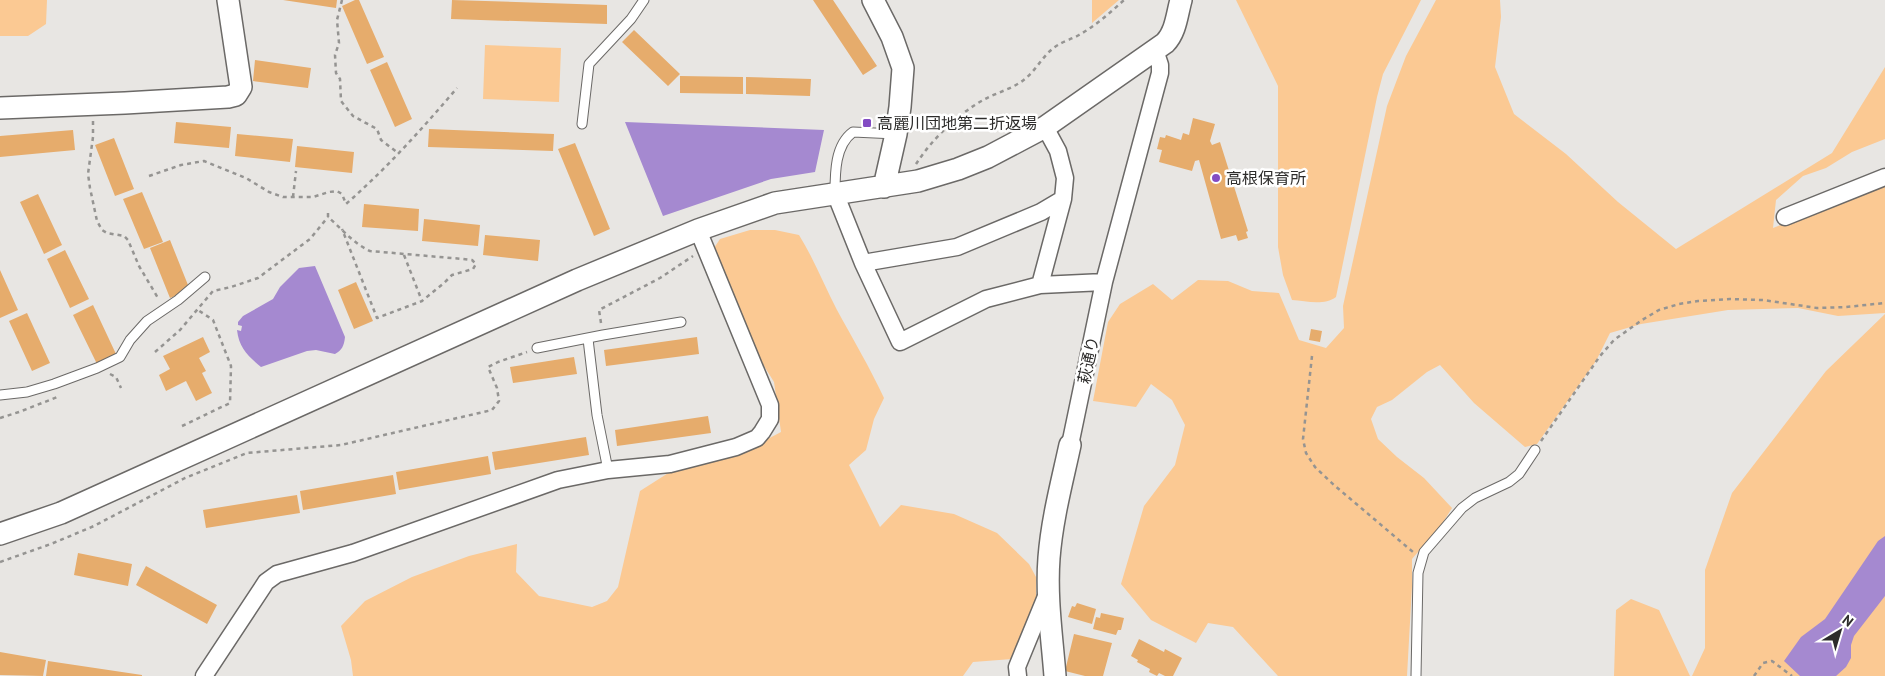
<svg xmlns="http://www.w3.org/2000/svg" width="1885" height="676" font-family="'PT Sans','Noto Sans JP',sans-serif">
<rect width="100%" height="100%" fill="#e8e6e3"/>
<path fill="#fbc993" d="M0,0H47L46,24L28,36H0Z
M1092,0H1119L1092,23Z
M1236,0H1421L1383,74L1377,97L1336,297C1324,306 1306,301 1292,300L1283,275L1278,247V86Z
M1436,0H1500L1501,17L1495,67L1514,114L1566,154L1618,202L1676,249L1832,153L1885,67V139L1852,152L1826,168L1803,176L1776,200L1773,228L1885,182V313L1838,316L1798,308L1728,310L1641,324L1610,333L1596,361L1537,444L1525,447L1474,403L1440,365L1427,372L1392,400L1377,407L1371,419L1378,439L1397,457L1424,478L1452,508L1442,524L1412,559V586L1407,676H1278L1233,627L1208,623L1196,643L1151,620L1121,584L1144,506L1175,465L1185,425L1172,400L1151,384L1136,407L1093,401L1108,322L1120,304L1153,284L1172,300L1198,280L1228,281L1252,291L1279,293L1299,340L1326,348L1344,328L1343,306L1387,106L1406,56Z
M485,45L561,48L559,102L483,99Z
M750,230H775L799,235C814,259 824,285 837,310C853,339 870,368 884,398L874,419L866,450L849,465L880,527L901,505L954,514L997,533L1029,564L1036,577V611L1012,659L973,662L963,676H353L351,660L341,626L365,601L412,577L469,556L517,544L516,572L539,596L592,607L607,601L618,587L640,491L673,470L747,450L781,432L774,382L746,337L714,248L720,239Z
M1885,314V676H1692L1705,648V570L1732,493L1826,371Z
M1631,599L1659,610L1690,676H1614L1616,610Z"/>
<path fill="#a589d0" d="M625,122L824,130L815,172L771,179L663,216Z
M315,266L345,337C344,346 342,350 335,354L316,350L307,351L261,367C248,356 239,348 237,330L241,331L242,326L238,325V322L243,316L273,299L280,287L299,268Z
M1885,536V596L1854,636L1851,645V658L1846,667L1836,676H1800L1784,661L1801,637L1825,619L1878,541Z"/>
<path fill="#e6ac6c" d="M283,0H337L336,8Z
M355,0H359L384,57L367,64L342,6Z
M452,0L607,5V24L451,19Z
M813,0H833L877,66L863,75Z
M634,30L680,74L668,86L622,42Z
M255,60L311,68L308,88L253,81Z
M387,62L412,119L395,127L370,70Z
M680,76L743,77V94L680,93Z
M746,77L811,79L810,96L746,94Z
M1193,118L1215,124L1210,141L1212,145L1220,142L1248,231L1246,232L1248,238L1238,241L1236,235L1221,239L1199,160L1195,161L1192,171L1159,162L1162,150L1157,149L1160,137L1165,138L1166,135L1181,140L1183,133L1189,135Z
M176,122L231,127L229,148L174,143Z
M429,129L554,134L553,151L428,147Z
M73,130L75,150L0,157V136Z
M237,134L293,139L290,162L235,156Z
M114,138L134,189L115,196L95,145Z
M575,143L610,229L594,236L558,149Z
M297,146L354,152L352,173L295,167Z
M142,192L163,242L144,249L123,199Z
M38,194L62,245L44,254L20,202Z
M364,204L419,209L418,231L362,227Z
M424,219L480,225L478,246L422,241Z
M485,235L540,240L538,261L483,255Z
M170,240L190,290L170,298L150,248Z
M65,250L89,299L70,308L47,259Z
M0,270L18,310L0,318Z
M356,282L373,321L354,329L338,290Z
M93,305L116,354L97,364L73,315Z
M27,313L50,363L32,371L9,321Z
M1311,329L1322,331L1320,342L1309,340Z
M203,337L210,352L199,358L206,371L202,373L212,393L196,401L186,381L166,391L159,375L170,369L163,356Z
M697,337L699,354L606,366L604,350Z
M574,357L577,374L513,383L510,367Z
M708,416L711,433L617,446L615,430Z
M586,437L589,455L495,470L492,452Z
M488,456L491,474L399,490L396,472Z
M393,475L396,494L303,510L300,491Z
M297,495L300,513L206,528L203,510Z
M78,553L132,564L128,586L74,575Z
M146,566L217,605L207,624L136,585Z
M1077,603L1096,609L1092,624L1068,617L1072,606L1075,607Z
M1101,613L1124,618L1121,630H1118L1116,635L1093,629L1096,617L1100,618Z
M1074,634L1112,643L1103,676H1085L1065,671Z
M1139,639L1164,652L1165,649L1182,658L1173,676H1165L1159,673L1157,676L1149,672L1150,669L1137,662L1138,660L1131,656Z
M0,652L46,660L43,676L0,675Z
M48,661L142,675V676H46Z"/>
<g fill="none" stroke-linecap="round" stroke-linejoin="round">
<g stroke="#6b6967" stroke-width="11">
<path id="service" d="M582,124L589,64L631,19L644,0
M835,193C835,173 835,145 853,132L896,134
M588,339L597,415L608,470
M537,348L603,335L681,322
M0,395L27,392L54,384L97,368L120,357L130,340L147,321L178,300L205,277
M1416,676L1418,573L1424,552L1462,508L1475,498L1509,482L1519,474L1535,450"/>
</g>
<g stroke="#6b6967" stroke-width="19">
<path id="minor" d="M835,193L863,263L900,342L986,299L1040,285L1104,282
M1785,217L1885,177
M863,263L957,247L1041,212L1063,199
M1040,285L1063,199L1065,178L1058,151L1045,127
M1070,445L1104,282L1160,73V65L1155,50
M204,676L266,582L277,574L353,553L558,480L608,470L670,464L736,447L757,438L762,432L770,419V405L698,230
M1018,676L1017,667L1047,594"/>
</g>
<g stroke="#6b6967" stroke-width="24">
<path id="tertiary" d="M873,0L892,37L903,68L900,107L896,134L884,187
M0,108L125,103L228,97L236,95L241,87L228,0
M0,534L61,513L577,280L698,230L775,203L918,181L958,169L988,157L1045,127L1165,43C1176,32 1177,14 1181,0
M1055,676C1052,637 1046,597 1049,558C1052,519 1062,482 1070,445"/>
</g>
<path stroke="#959492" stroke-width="2.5" stroke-dasharray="4 4" stroke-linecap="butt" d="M342,0L337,20L339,43L335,55L336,73L340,79L341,101L353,116L377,129L381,140L398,153
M93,121V137L88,174L90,188L97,221L102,230L107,233L124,236L128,240L139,266L158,298
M916,164C932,139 959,113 985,99C998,92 1015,88 1026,78C1038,68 1044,53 1058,45C1064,41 1072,39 1079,35C1095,26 1110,13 1124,0
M149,176L181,165L204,161L246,178L269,192L283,197H313L329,192L337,191L342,194L346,204C386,169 422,129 457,88
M293,197L296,171
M328,213V217C342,229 354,244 370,251L463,259L472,260L476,264L473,269L452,275L444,283L422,301L377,318L342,229
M404,255L422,301
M601,323L599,310L660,278L693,256
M155,352L180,330L213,291L231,287L258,278L310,239L328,217
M1312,356L1303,439L1306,453L1315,467L1334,485L1413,552
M110,374L116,377L121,388
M0,418L19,412L60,396
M182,426L230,403L231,366L213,320L198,310
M1541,441L1600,356L1614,340L1642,320L1659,310L1679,304L1698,301L1730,299L1763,300L1817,308L1846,307L1885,303
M0,562L51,544L94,526L185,478L247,453L341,445L492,410L499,401L497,388L488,367L498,362L527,352
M1754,676L1763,663L1772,661L1792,676"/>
<use href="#service" stroke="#fff" stroke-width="9"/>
<use href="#minor" stroke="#fff" stroke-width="16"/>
<use href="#tertiary" stroke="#fff" stroke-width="21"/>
</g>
<g fill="#834cc3" stroke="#fff" stroke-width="2">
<rect x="862" y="118" width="10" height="10" rx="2.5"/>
<circle cx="1216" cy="178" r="5"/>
</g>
<g text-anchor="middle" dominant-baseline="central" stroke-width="5" stroke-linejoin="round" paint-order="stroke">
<g font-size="16" fill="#2d2c2b" stroke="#fff" text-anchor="start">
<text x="877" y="123">高麗川団地第二折返場</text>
<text x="1226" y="178">高根保育所</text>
</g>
<g font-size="16" fill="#2d2c2b" stroke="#fff">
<text transform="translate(1088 360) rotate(-78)">萩通り</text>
</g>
</g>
<g transform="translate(1840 631) rotate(38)" stroke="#ffffff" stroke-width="4" paint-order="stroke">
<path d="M0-4L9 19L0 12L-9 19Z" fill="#2d2c2b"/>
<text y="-8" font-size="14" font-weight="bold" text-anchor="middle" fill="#2d2c2b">N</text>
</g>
</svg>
